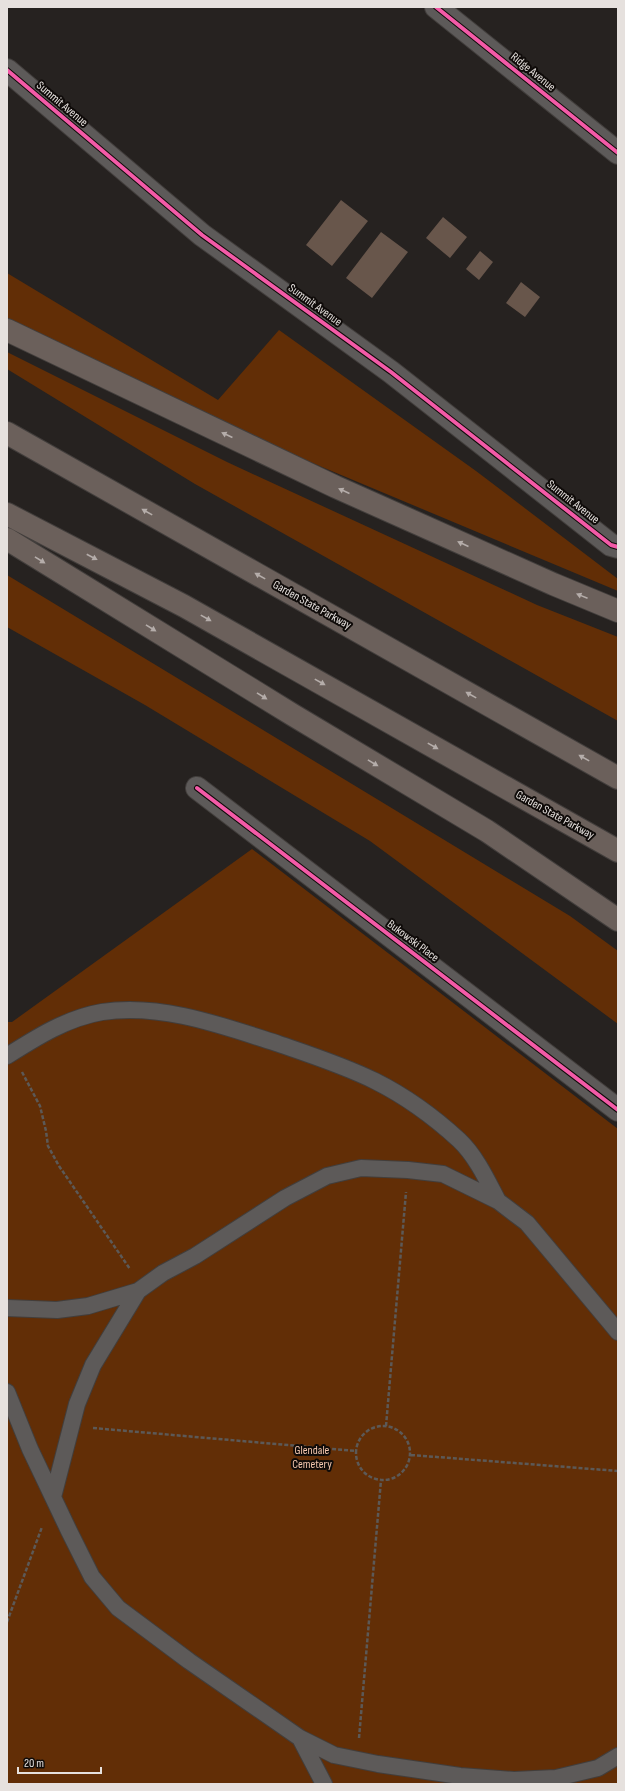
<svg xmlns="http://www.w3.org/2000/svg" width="625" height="1791" font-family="'Sofia Sans Condensed',sans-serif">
<rect width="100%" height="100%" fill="#262220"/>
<path fill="#622e06" d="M7,273L218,400L279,330L476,471L618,579V591L291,454L7,321Z
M7,352L227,462L537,605L618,637V721L195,484L7,369Z
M7,575L570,916L618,951V1024L370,841L145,705L7,627Z
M252,849L618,1129V1784H7V1022H12Z"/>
<path fill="#68564b" d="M341,200L368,221L332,266L306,245Z
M443,217L467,237L450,258L426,238Z
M381,232L408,252L372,298L346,278Z
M480,251L493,262L479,280L466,269Z
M521,282L540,297L525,317L506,303Z"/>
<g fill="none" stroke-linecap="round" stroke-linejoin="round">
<g stroke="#423e3c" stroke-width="18">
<path id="lane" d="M7,1056C37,1037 67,1018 102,1012C162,1003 223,1026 279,1044C311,1055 345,1066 375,1081C405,1096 434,1117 459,1140C476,1156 487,1180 498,1201
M7,1308L57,1310L88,1306L138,1291L163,1273L195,1256L285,1198L327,1176L361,1168L408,1170L443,1174L498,1201L527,1223L618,1332
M7,1392L30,1449L69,1531L92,1577L118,1608L189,1661L300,1738L334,1755L378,1764L460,1776L514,1780L556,1778L598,1768L618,1756
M53,1497L77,1404L93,1365L138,1291
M300,1738L324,1784"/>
</g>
<g stroke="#423e3c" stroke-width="24">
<path id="street" d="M436,7L618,153
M7,70L202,235L391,372L611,545L618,547
M197,788L618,1110"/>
</g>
<g stroke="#423e3c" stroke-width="24">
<path id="highway" d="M7,330L336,487L553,584L618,611
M7,433L618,778
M7,514L184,606L618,851
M7,539L293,715L487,831L618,920"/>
</g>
<path stroke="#5c5957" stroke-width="2.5" stroke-dasharray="4 2" stroke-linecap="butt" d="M22,1072L40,1106L46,1131L48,1146L59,1166L130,1269
M356 1453a27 27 0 1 1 54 0a27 27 0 1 1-54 0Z
M386,1426L406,1192
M93,1428L356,1451
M411,1455L618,1471
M7,1622L42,1527
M359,1738L381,1480"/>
<use href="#lane" stroke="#5d5a59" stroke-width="16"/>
<use href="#street" stroke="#5d5a59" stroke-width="22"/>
<use href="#highway" stroke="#6b605b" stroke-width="22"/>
<g stroke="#0f0b09" stroke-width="6">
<path id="cycleway" d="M436,7L618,153
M7,70L202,235L391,372L611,545L618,547
M197,788L618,1110"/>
</g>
<use href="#cycleway" stroke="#f35aa7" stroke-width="4"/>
</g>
<defs><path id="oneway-solid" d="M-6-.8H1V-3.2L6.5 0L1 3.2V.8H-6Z"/></defs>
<g fill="#b5adaa">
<use href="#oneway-solid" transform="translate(227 435) rotate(-155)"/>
<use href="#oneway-solid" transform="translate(344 491) rotate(-156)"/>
<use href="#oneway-solid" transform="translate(147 512) rotate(-151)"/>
<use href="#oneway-solid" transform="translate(463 544) rotate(-156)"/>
<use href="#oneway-solid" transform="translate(92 557) rotate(28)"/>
<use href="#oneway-solid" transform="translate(40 560) rotate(32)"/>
<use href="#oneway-solid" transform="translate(260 576) rotate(-151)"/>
<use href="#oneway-solid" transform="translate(582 596) rotate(-158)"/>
<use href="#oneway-solid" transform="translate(206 618) rotate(29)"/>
<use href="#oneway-solid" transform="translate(151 628) rotate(32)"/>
<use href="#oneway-solid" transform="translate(320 682) rotate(29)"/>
<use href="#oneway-solid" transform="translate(471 695) rotate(-151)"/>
<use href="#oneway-solid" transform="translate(262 696) rotate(32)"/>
<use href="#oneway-solid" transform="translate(433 746) rotate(29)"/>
<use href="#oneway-solid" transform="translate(584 758) rotate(-151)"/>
<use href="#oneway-solid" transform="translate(373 763) rotate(31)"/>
</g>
<g text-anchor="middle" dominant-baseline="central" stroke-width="4" stroke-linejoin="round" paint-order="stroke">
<g font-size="12" fill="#e6e1de" stroke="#0f0b09">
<text transform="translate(533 72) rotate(39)">Ridge Avenue</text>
<text transform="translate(62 104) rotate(40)">Summit Avenue</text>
<text transform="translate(315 305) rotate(36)">Summit Avenue</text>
<text transform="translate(573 502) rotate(38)">Summit Avenue</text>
<text transform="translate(312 605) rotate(29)">Garden State Parkway</text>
<text transform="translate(555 815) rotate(29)">Garden State Parkway</text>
<text transform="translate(413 941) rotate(37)">Bukowski Place</text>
</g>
<g font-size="12" fill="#f4c7ae" stroke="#0f0b09">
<text x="312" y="1450">Glendale<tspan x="312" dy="14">Cemetery</tspan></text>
</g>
</g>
<rect width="625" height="1791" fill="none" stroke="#e6e1de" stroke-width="16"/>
<path d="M18 1767v6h83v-6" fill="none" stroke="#e6e1de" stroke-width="2"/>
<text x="24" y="1767" font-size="12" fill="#e6e1de" stroke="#0f0b09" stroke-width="3" paint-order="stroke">20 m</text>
</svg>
